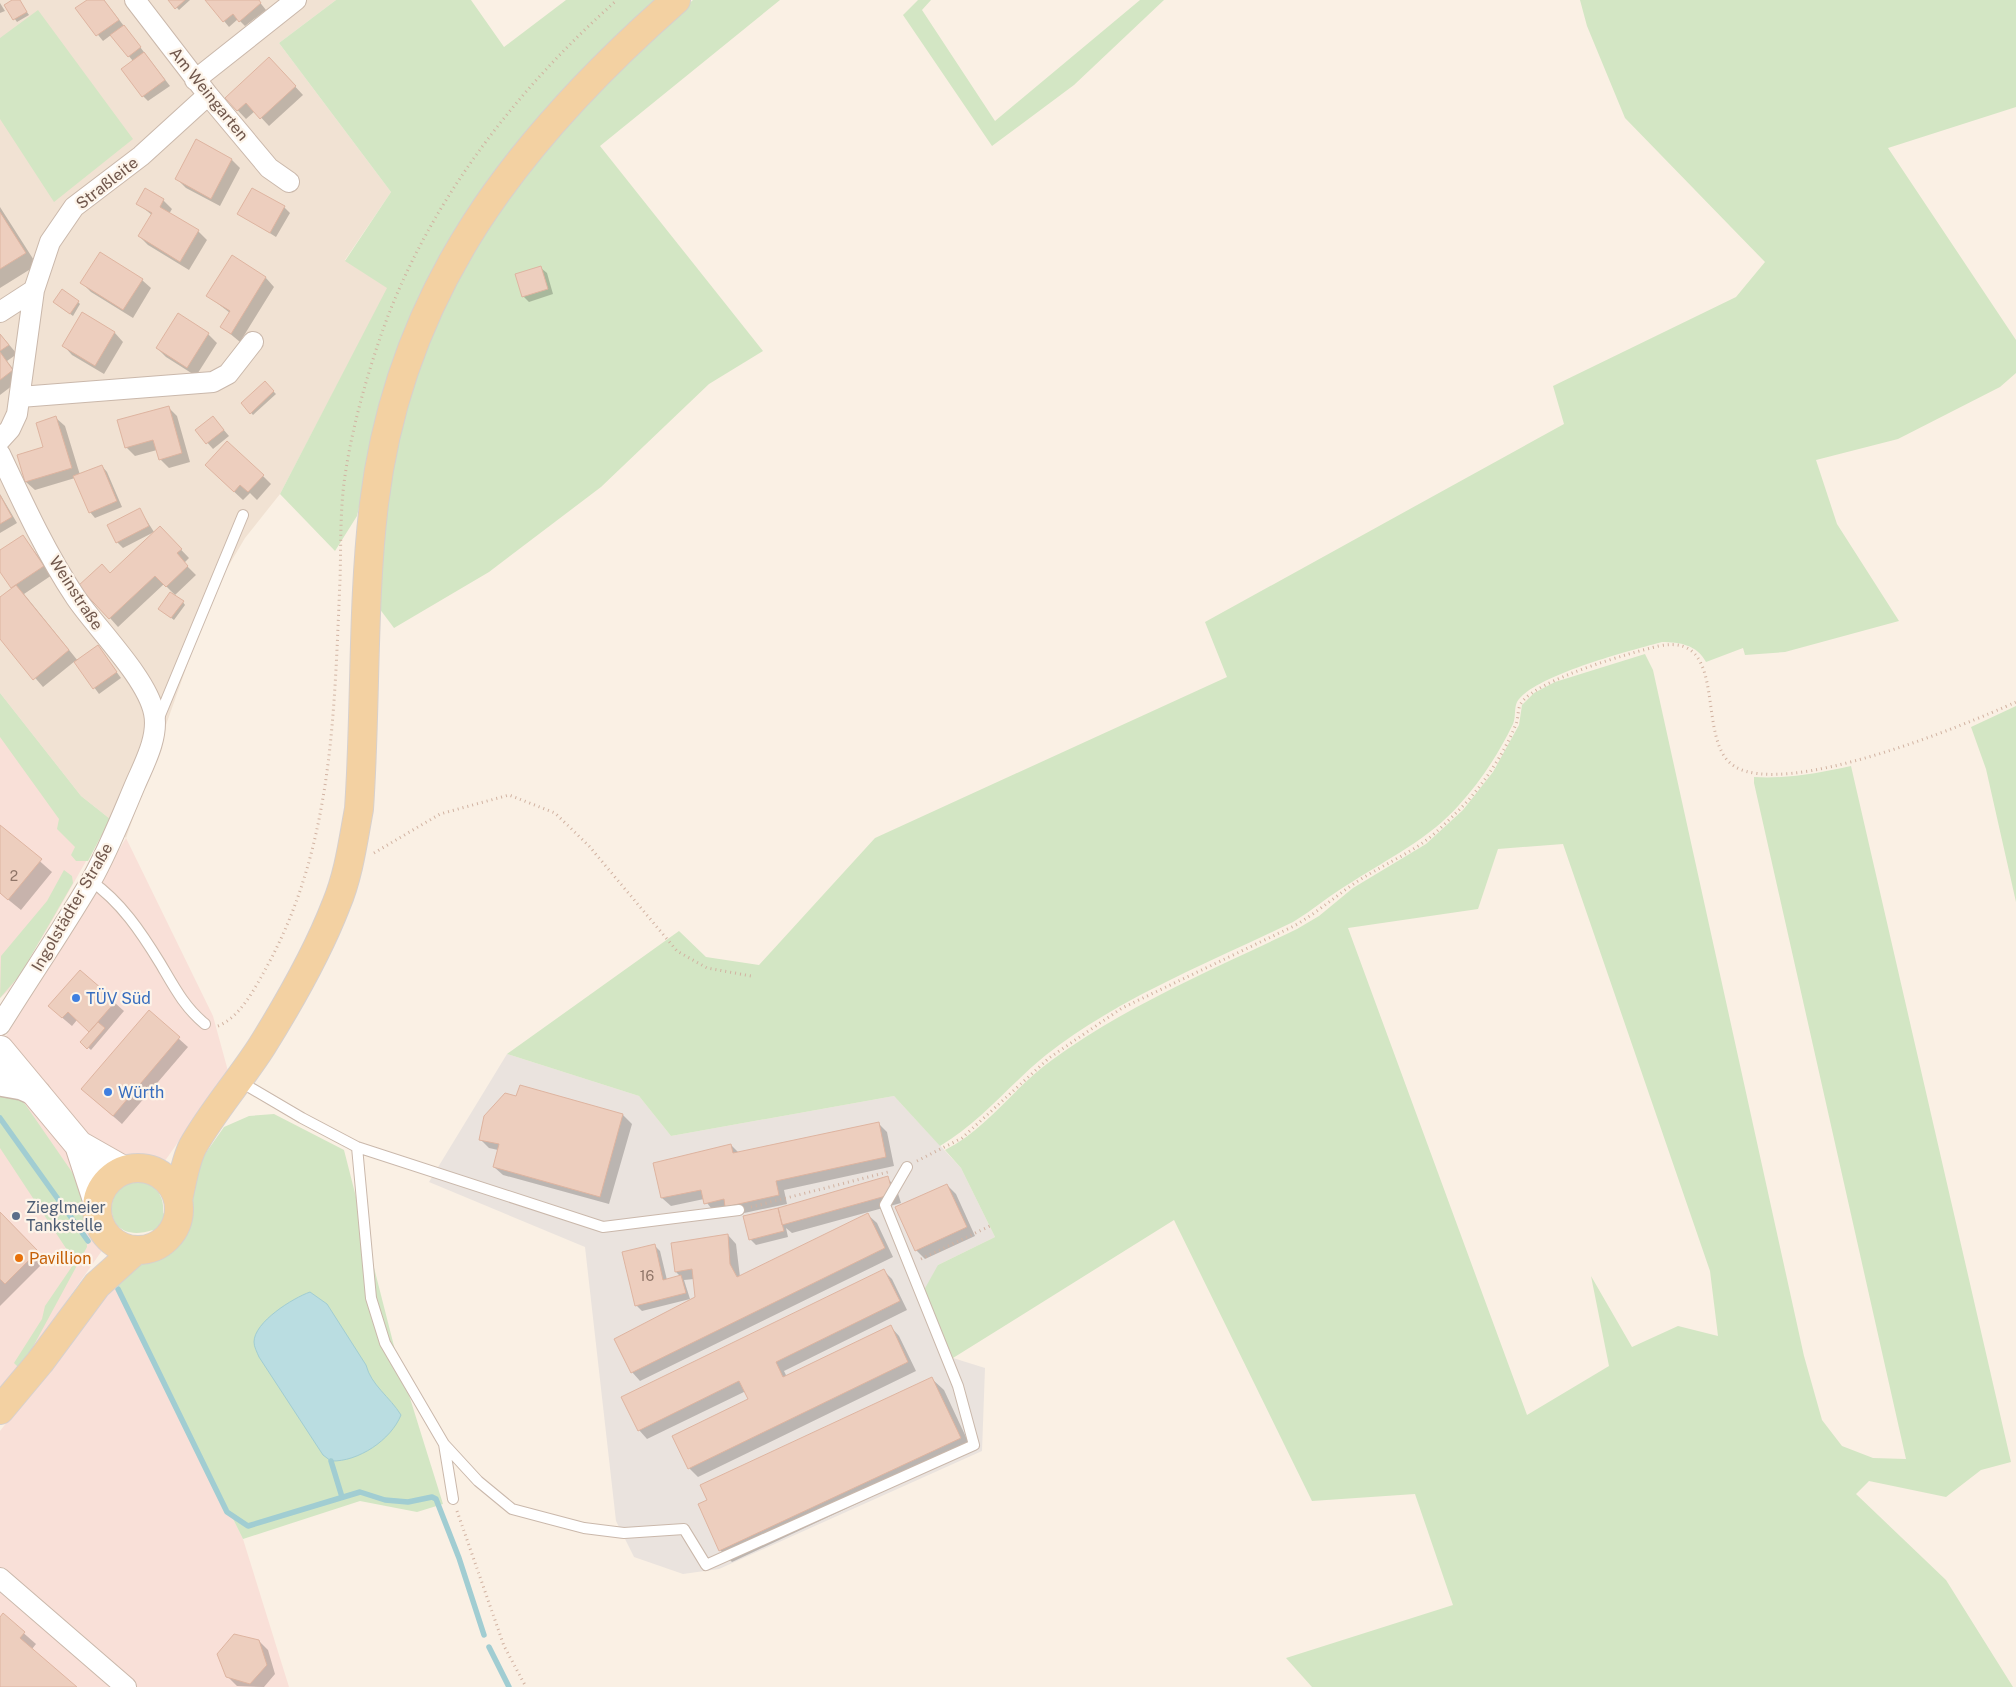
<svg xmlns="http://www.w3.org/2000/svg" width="2016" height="1687" font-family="'Public Sans',sans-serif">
<rect width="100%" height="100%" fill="#faf0e4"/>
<path fill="#f1e2d3" d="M0,0H336L279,43L391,192L345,260L388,288L280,494L245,538L213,592L126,838L110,819L81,796L0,693Z"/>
<path fill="#f9e0d8" d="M0,693L81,796L110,819L48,928L9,990L0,998Z
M126,838L213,1016L228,1071L28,1356L0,1388V1046Z
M116,1283L243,1539L289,1687H0V1431Z"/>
<path fill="#eae3de" d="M507,1054L639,1096L671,1136L894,1096L961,1168L995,1237L938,1265L953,1358L985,1368L982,1451L719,1569L683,1574L634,1557L616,1521L585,1247L429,1182Z"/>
<path fill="#d3e6c4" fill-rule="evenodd" d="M336,0H471L504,47L566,0H657L585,67L535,124L424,289L392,363L357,516L335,551L280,494L387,288L345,261L391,192L279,43Z
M693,0H780L600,146L763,351L709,384L601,487L489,572L394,628L376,604L379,526L414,364L479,232L562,127L640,48Z
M918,0H931L922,10L995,121L1140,0H1164L1074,85L992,146L903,15Z
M1580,0H2016V107L1888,148L2016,340V373L2000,387L1898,439L1816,460L1837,524L1899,621L1785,652L1745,655L1743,648L1706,662C1697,645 1680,642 1662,642C1632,650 1532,676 1517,702C1514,708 1516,717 1513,724C1499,753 1481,781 1459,805C1429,839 1389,858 1352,882C1331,894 1313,910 1293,922C1209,963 1120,997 1046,1055C1010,1084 981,1122 940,1146L894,1096L671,1136L639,1096L507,1054L679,931L706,957L759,965L875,838L1227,677L1205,622L1564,424L1553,386L1736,297L1765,262L1625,118L1587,26Z
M38,10L133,139L54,202L0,119V38Z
M1645,654L1653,670L1804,1356L1822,1420L1842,1446L1873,1458L1906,1459L1754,783V777C1787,779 1819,773 1851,766L2011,1462L1981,1470L1946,1497L1869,1481L1856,1494L1946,1580L2013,1687H1312L1286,1658L1453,1605L1415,1494L1312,1501L1174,1220L953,1358L924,1290L938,1265L995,1237L961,1168L945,1150C987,1129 1014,1087 1052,1060C1127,1005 1214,969 1297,929L1319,916L1353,888L1426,844L1463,810L1493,772L1519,725L1522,705L1534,693L1555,682ZM1563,844L1710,1271L1718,1336L1678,1326L1632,1347L1591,1276L1609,1366L1527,1415L1348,928L1478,909L1498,849Z
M0,693L81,796L110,819L88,861H76L71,855L75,847L57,829L59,819L0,737Z
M2016,706V902L1986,769L1971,727Z
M64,870L72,876L73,883L20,975L0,998L1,956L47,901Z
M0,1090L18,1098L25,1104L74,1175L83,1197L87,1247L28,1356L18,1367L14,1363L42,1319L45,1306L75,1262L0,1148Z
M274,1114L344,1150L395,1350L443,1504L417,1512L360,1501L243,1539L116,1283L153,1230C91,1250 107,1161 150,1185C162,1192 164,1203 163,1214L224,1127L249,1116Z"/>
<path fill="#badde1" stroke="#a1cdd2" d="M310,1292L327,1304L366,1365C371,1385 390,1397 401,1415C391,1440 358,1462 331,1461L323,1455L259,1357C257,1352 254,1347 254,1342C254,1322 293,1298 310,1292Z"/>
<path fill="#0003" d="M14,0H19L29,15L17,22L5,5Z
M89,0H104L170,86L148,101L143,96L133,61L111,35L103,41L77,9Z
M170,0H190L179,10Z
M207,0H258L266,10L245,26L238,19L229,27Z
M0,3L5,11L0,13Z
M278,68L303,95L269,126L255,111L246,119L226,98Z
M197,141L232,160L240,168L220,206L186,188L177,179Z
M163,200L172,209L169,214L198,231L207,240L189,270L148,245L139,236L152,215L137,203Z
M0,207L37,265L0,288Z
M284,207L290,213L276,237L239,214Z
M232,257L266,278L274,287L240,342L222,327L230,313L208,296Z
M541,268L547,273L553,294L529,302L523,296Z
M142,280L151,288L133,318L91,292L82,283Z
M78,302L80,304L73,316L56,304Z
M83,314L115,333L123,342L104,374L72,355L64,346Z
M0,334L17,354L7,361L21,379L0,395Z
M208,334L217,343L196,376L166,357L157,348Z
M265,383L276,394L253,415L242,403Z
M168,407L177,416L190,462L169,468L160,459L157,450L135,456L126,447Z
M56,418L65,426L80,475L102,466L107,472L122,507L95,518L90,512L75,478L35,490L26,482L45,448Z
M218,423L229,436L213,449L197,431Z
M215,474L263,476L271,484L257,500L250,493L243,500Z
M0,494L17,523L0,533Z
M140,510L154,532L123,548L117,542Z
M23,536L52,575L24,594L78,661L98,647L121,678L99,694L75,661L43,687L0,637V599L13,588L0,570V552Z
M168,536L189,558L184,563L196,575L175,595L164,584L118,627L110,618V574Z
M183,602L185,605L174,620L162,611Z
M0,826L52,872L21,910L0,893Z
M80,972L124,1011L91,1050L82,1042L91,1032L77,1020L72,1026L59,1015Z
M149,1012L188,1047L122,1124L91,1097Z
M521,1086L623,1115L632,1124L609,1204L503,1175L494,1167L498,1150L489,1148L480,1139L516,1097Z
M878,1123L887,1132L894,1166L784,1190L787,1204L735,1215L714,1212L704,1199L671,1206L662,1198L731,1145L739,1153Z
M887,1178L896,1187L901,1203L792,1233L786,1228L788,1237L756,1245L750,1239Z
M947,1185L956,1194L975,1236L925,1259L916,1250Z
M0,1214L46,1260L0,1306Z
M868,1215L877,1223L893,1257L640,1381L632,1372L697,1298L694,1279L684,1280L690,1299L642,1311L636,1305L654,1245L660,1251L667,1280L681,1277L676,1272L728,1235L736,1244L740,1277Z
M883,1270L892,1279L907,1310L784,1371L787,1377L891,1327L899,1336L916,1371L698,1477L689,1468L750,1399L746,1391L647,1439L639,1430Z
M932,1379L944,1390L972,1450L732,1562L720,1550L708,1501Z
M3,1615L36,1644L32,1649L75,1687H0V1619Z
M259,1641L268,1650L275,1674L264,1687L237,1686L228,1677Z"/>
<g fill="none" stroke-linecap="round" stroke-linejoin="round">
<path stroke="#a1cdd2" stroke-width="5.5" d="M0,1118L88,1241
M118,1289L227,1512L248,1526L360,1492L385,1500L408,1502L432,1497L436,1499L459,1558L484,1635
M331,1461L342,1497
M489,1647L509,1687"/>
</g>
<path fill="#edcebe" stroke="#deb4a0" d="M12,0H20L27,12L13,20L4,5Z
M87,0H104L119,20L96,36L75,8Z
M168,0H185L175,9Z
M205,0H259L261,3L239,22L233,14L223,22Z
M124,25L141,47L128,57L110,35Z
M144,52L165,80L142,97L121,69Z
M269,57L296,86L260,119L246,103L237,111L225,98Z
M196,139L232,159L211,199L175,179Z
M145,188L164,199L160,207L199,230L180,262L138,236L152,213L136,204Z
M252,188L285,206L270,233L237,214Z
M0,212L26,253L0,269Z
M100,252L143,279L123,310L80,283Z
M232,255L266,277L231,334L220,327L230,311L206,296Z
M541,266L548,289L522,297L515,274Z
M62,289L79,301L70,314L53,302Z
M82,312L115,332L95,366L62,346Z
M178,313L209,333L187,368L156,348Z
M0,334L9,345L0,351Z
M0,352L13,370L0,380Z
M265,381L274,391L250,414L241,403Z
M169,406L182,453L159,460L153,440L125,448L117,420Z
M56,416L72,468L25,482L17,455L43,447L36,423Z
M213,416L224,430L206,444L195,430Z
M227,441L264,475L248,492L240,485L234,492L205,465Z
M102,465L117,501L89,513L73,476Z
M0,495L12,517L0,524Z
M140,508L149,526L116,543L107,525Z
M160,526L182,549L177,553L188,566L166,587L155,576L109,619L78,586L102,564L110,573Z
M23,535L44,566L11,588L0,572V550Z
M16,585L69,650L33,680L0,639V597Z
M170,592L184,601L171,618L158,609Z
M98,645L117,672L93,689L74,662Z
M0,825L42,859L8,900L0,893Z
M80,970L116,1001L89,1032L68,1012L62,1018L48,1006Z
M149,1010L180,1037L113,1116L81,1089Z
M98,1022L105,1028L87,1049L80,1042Z
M520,1085L623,1114L600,1197L493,1167L499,1144L479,1140L484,1116L505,1093L516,1096Z
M879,1122L886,1157L776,1181L779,1195L725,1207L724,1199L704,1204L701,1190L661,1198L653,1163L731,1144L733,1153Z
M888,1176L893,1194L782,1225L778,1208Z
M947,1184L967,1227L915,1251L895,1207Z
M778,1208L784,1231L749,1240L743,1216Z
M0,1212L38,1251L5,1284L0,1279Z
M868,1213L885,1248L631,1373L614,1339L695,1297L692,1269L675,1272L671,1243L728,1234L730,1264L737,1277Z
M655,1244L663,1280L681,1275L686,1293L635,1306L622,1252Z
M884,1269L900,1301L776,1362L783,1377L891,1325L908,1362L688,1469L672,1436L748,1399L739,1381L638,1431L621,1397Z
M932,1377L961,1438L719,1551L698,1504L707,1500L700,1485Z
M3,1613L25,1632L20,1638L77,1687H0V1617Z
M234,1634L259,1640L267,1665L250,1684L226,1677L217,1654Z"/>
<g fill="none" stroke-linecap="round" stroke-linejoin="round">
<g stroke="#cab8ab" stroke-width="12">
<path id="service" d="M158,720L243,515
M91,881C121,902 141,932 160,963C173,985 184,1007 205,1024
M239,1081L302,1118L357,1147L603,1227L739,1210
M357,1147L371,1298L385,1343L444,1444L478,1481L512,1509L584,1528L624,1533L684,1529L706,1565L974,1445L958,1386L885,1205L907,1167
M444,1444L453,1499"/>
</g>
<g stroke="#cab8ab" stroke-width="22">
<path id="minor" d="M135,0L208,95L269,168L289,182
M195,80L296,0
M0,312L34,290
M20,397L213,382L228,374L253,342
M0,440L10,429L17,414L34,290L50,242L74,207L141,156L208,95
M0,454C23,503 46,553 76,598C97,629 147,678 154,713C159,737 144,764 135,785C121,818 108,851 91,881C62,930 30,977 0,1025
M0,1578L126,1687"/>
</g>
<g stroke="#cab8ab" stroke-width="28">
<path id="tertiary" d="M0,1083L22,1087L38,1094"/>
</g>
<g stroke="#cfb9ac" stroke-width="30">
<path id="secondary" d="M0,1050L79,1145L97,1200
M79,1145L123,1170"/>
</g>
<g stroke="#d7d0cd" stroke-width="30">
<path id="primary" d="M97 1209a41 41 0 1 1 82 0a41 41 0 1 1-82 0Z
M178,1200C182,1183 185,1161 193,1146C212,1112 241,1079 262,1046C290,1001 317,954 336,905C349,874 353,841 359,809C366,709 362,603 374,504C400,289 518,139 676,0
M0,1410L40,1362L97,1285L136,1250"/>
</g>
<path stroke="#d1b2a1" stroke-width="3" stroke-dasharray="1 4" stroke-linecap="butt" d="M374,853L440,814L509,795L555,813L589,846L677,951L707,968L751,976
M218,1026C240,1017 254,990 265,970C333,848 334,716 340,580C341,548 340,515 344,483C350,437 363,389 378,344C422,211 513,92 617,0
M917,1161L962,1138L1049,1058L1122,1008L1294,926C1315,914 1332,899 1352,885C1375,869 1401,858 1424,842C1436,833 1448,821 1459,810C1482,787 1504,754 1516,724C1519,717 1517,708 1522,702C1539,679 1629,653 1659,646C1731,631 1694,740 1734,766C1785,799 1963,726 2016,702
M751,1207L888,1172
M921,1259L990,1226
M457,1511L504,1646L526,1687"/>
<use href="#service" stroke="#fff" stroke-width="10"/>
<use href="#minor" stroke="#fff" stroke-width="20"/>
<use href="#tertiary" stroke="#fff" stroke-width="25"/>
<use href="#secondary" stroke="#fff" stroke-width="28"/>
<use href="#primary" stroke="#f3d1a2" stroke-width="28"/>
</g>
<g fill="#3f7fe0" stroke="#fdf4e9" stroke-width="2">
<circle cx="76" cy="998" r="5"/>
<circle cx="108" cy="1092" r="5"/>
</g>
<circle fill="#5c6f8a" stroke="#fdf4e9" stroke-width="2" cx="16" cy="1216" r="5"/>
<circle fill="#e8710a" stroke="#fdf4e9" stroke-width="2" cx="19" cy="1258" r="5"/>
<g text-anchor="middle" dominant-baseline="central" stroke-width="4.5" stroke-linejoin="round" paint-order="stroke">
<g font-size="14" fill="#8f7568">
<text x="14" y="876">2</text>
<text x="647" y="1276">16</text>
</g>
<g font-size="16" fill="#70574c" stroke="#fdf4e9">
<text transform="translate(209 94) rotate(51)">Am Weingarten</text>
<text transform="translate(107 183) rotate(-38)">Straßleite</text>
<text transform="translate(76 593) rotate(57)">Weinstraße</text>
<text transform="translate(72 907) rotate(-60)">Ingolstädter Straße</text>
</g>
<g font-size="16" fill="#366cbe" stroke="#fdf4e9" text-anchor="start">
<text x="86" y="998">TÜV Süd</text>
<text x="118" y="1092">Würth</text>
</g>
<g font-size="16" fill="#4e5e75" stroke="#fdf4e9" text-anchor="start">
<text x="26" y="1207">Zieglmeier<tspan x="26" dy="18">Tankstelle</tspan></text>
</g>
<g font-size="16" fill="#c56008" stroke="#fdf4e9" text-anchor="start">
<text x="29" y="1258">Pavillion</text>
</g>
</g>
</svg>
